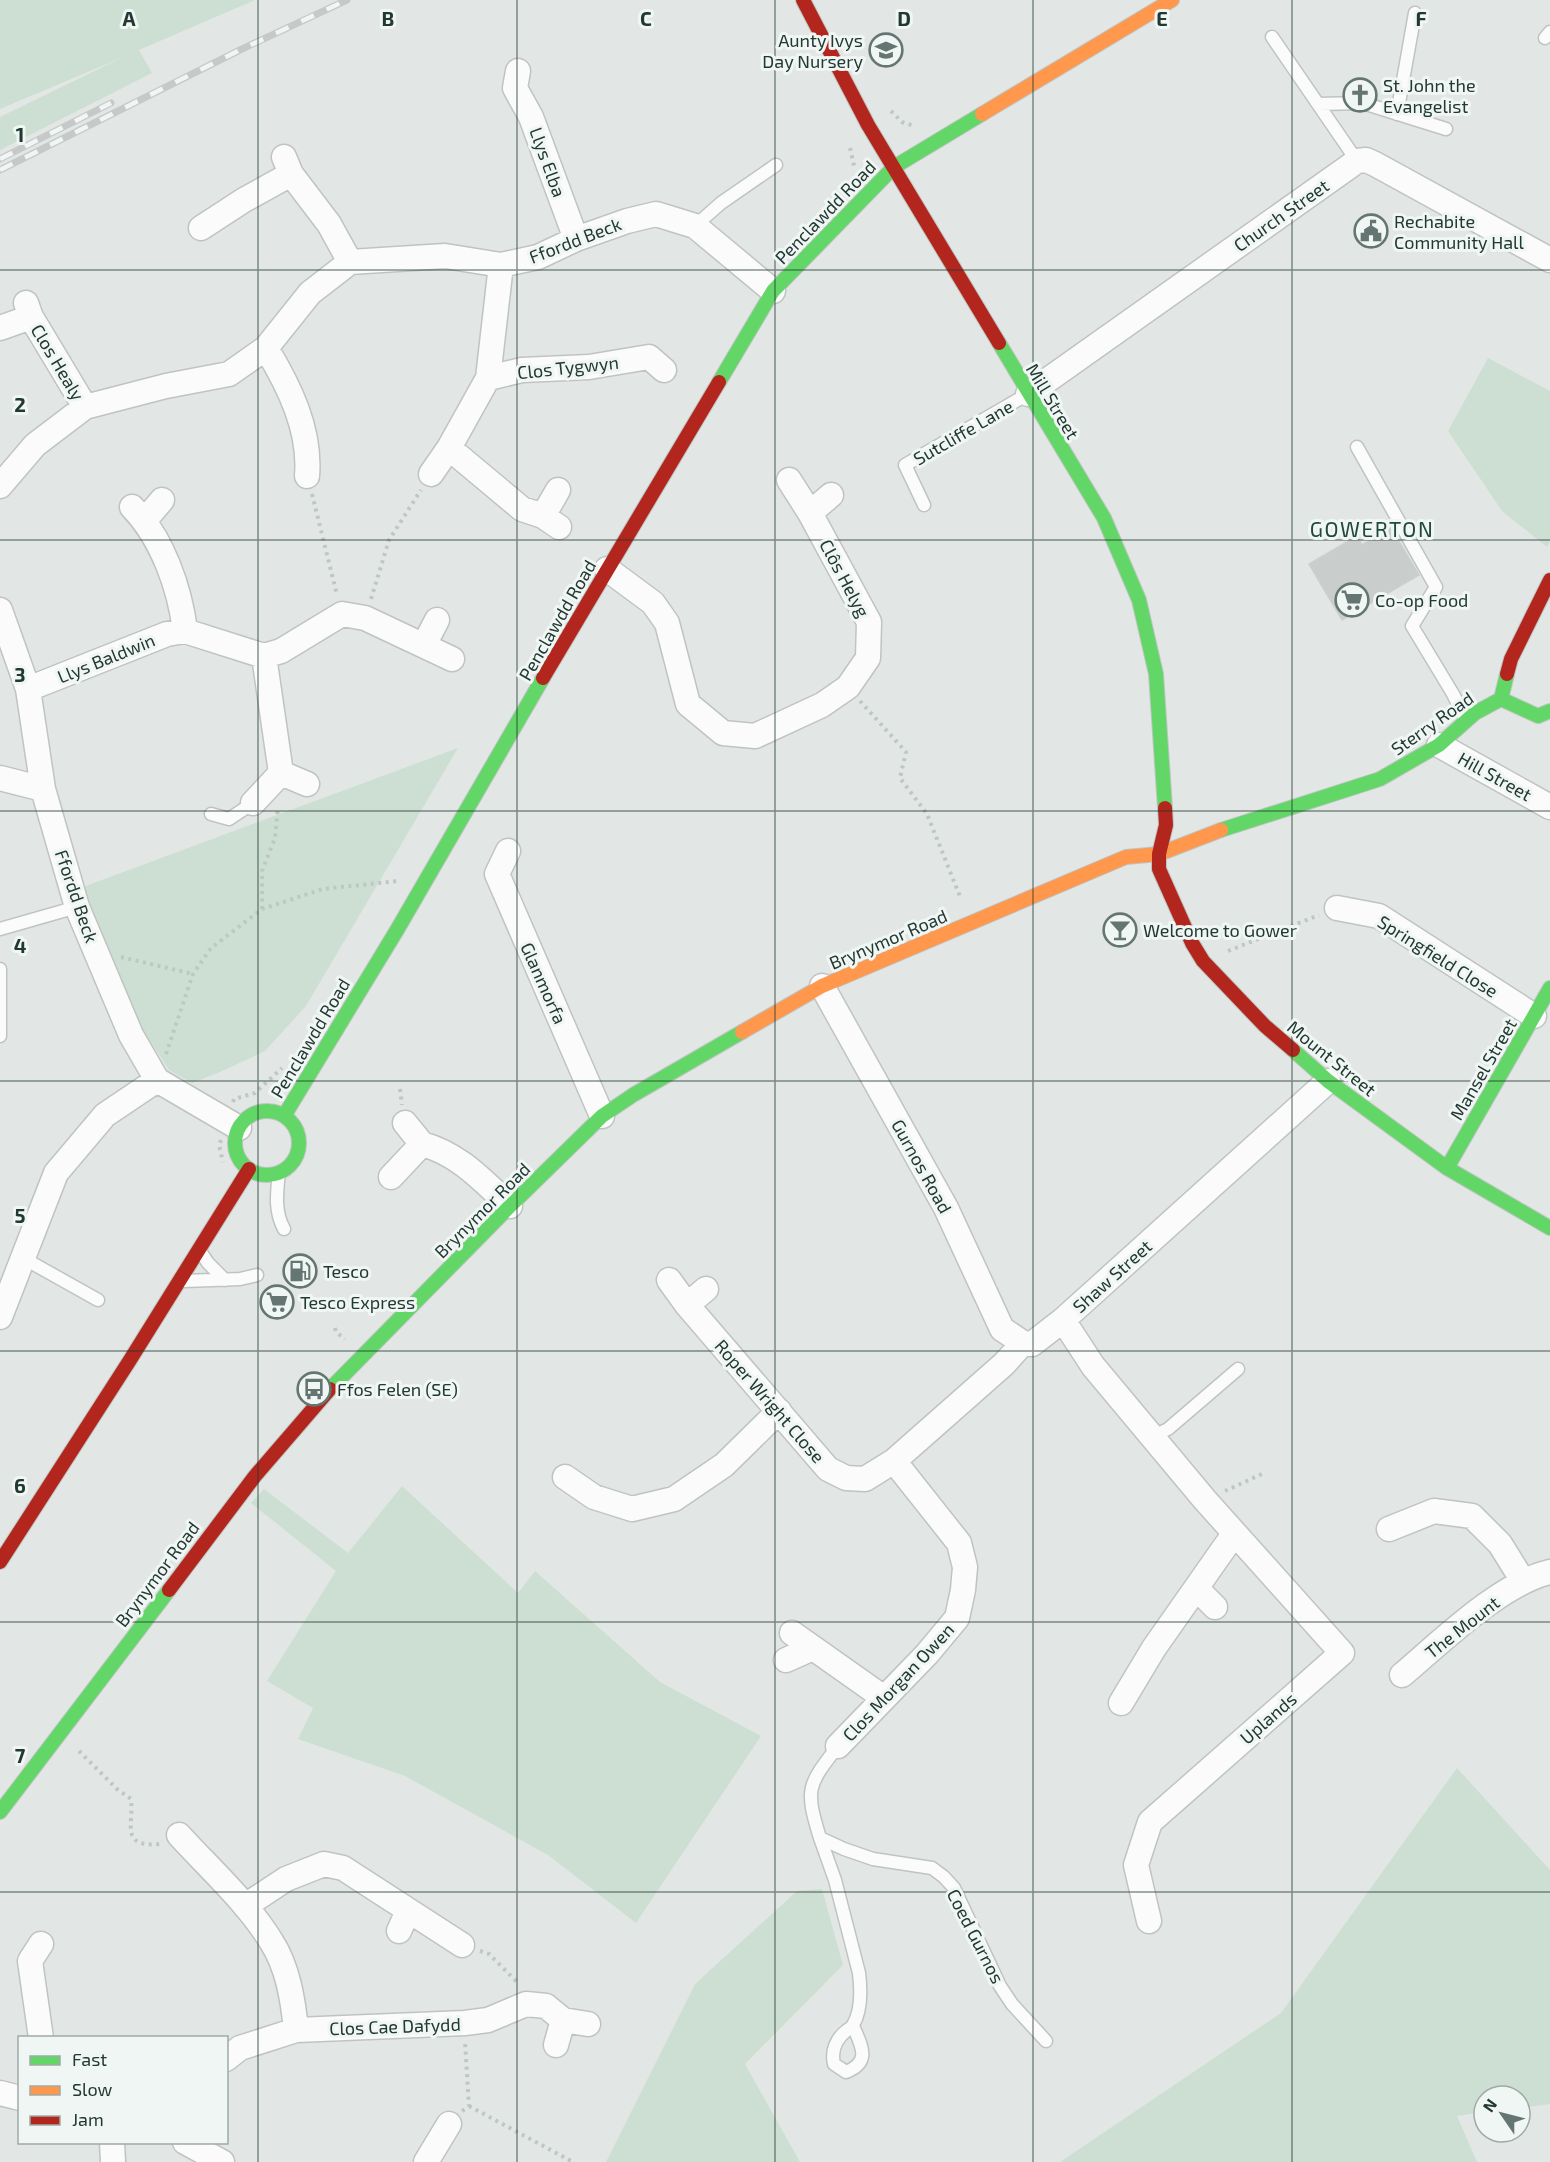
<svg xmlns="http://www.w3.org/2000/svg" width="1550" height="2162" font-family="'Exo 2',sans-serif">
<rect width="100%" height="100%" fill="#e2e7e5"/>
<path fill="#ccdfd2" d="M0,0H255L139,50L152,73L0,150V117L121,58L0,109Z
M1488,358L1550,391V541L1547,547L1502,511L1448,431Z
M458,748L306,1006L265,1051L220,1072L192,1083L169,1070L138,1022L83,887Z
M402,1486L518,1593L535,1571L660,1682L761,1736L636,1923L548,1855L405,1776L298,1739L313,1708L267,1681L336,1571L251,1503L264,1489L348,1553Z
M1457,1768L1550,1870V2104L1520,2108V2096H1484V2112L1457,2116L1477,2162H1060L1281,2013Z
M822,1889L843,1965L745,2064L800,2162H606L695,1984L797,1891Z"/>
<path fill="#c9cecc" stroke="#cbd0ce" stroke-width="1.5" d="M1391,528L1419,575L1342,620L1309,564L1357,536L1362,545Z"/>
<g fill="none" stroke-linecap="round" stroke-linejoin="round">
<g stroke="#bfc4c2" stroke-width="15">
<path id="lane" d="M1272,37L1357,161
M1545,38L1550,32
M1318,104L1363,103L1446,129
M1397,114L1415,13
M695,226L721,203L776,165
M1357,447L1436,587L1412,626L1453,694L1466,720
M924,505L905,465L1028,394
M211,814L229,819L253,803
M0,929L77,907
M0,969V1036
M279,1172C277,1192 274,1211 284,1229
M200,1251L208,1263L225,1280
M23,1258L98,1300
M184,1281L240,1279L257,1275
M1152,1437L1168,1429L1238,1369
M838,1746C807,1786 805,1789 820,1838L844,1849L873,1859L932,1868L944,1877L954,1888L1000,1986L1012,2004L1046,2041
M820,1838L835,1880L859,1973C861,1989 862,2010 853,2025C851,2028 850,2028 846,2031C836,2039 831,2051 834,2064L846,2072C872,2062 861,2045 853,2026"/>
</g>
<g stroke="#bfc4c2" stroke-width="27">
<path id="street" d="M518,71L515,88L531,117L576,239
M284,157L291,174L329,224L350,262
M201,228L244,200L291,174
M26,303L31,317L85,407
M0,328L31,317
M266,348C289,386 311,430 307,476
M488,378L522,370L589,367L649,357L664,370
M1028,394L1357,161L1366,160L1375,164L1550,260
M449,448L522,509L543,516L559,527
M431,474L449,448L488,378L501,265
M0,486L35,445L85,407L166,386L229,374L266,348L310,293L350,262L445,256L501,265L538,257L576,239L627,221L656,214L695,226L773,291
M132,507C162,538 180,588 185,631
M810,513L831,495
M543,516L558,490
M145,520L162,500
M607,569L653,603L667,623L688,704L723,733L755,736L822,705L848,687L868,658L869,622L810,513L789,480
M0,610L28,689L43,789L77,907L131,1035L157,1080L239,1128
M424,645L437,620
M28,689L167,634L185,631L264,656L281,651L342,614L365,618L452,659
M1439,745L1550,807
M281,773L307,784
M0,778L43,789
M253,803L281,773L264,656
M508,851L497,874L602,1116
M1337,908L1379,916L1534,1016
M822,986L946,1208L1002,1329L1023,1343
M405,1123L422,1144
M391,1177L422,1144C459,1154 482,1180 510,1206
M669,1280L687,1305L828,1469L846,1478L865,1479L894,1461L1004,1364L1023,1343L1032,1344L1063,1320L1328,1081
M687,1305L706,1289
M0,1317L56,1173L105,1115L157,1080
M1063,1320L1093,1366L1205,1500L1342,1653L1150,1822L1136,1865L1149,1921
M565,1477L594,1497L632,1509L674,1499L724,1465L779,1411
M1389,1529L1434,1511L1472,1516L1500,1544L1523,1581
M1196,1588L1215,1607
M792,1633L884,1698
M786,1660L813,1648
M1402,1675C1441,1642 1501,1583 1550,1572
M1121,1703L1154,1648L1234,1534
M838,1746L927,1654L957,1618L963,1590L965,1567L959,1543L894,1461
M179,1835C210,1869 247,1902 271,1941C288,1967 293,2000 296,2030
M245,1906L286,1879L324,1864L343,1868L462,1945
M399,1931L408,1911
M41,2038L30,1961L41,1944
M556,2045L563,2020
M226,2059L240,2048L296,2030L465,2023L488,2020L526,2004L546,2006L563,2020L588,2024
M0,2093L20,2098
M112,2142L113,2162
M185,2142L222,2162
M426,2162L449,2124"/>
</g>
<g stroke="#bec5c2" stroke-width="16">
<path id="fast" d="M999,343L1104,518L1139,600L1156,674L1165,808
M719,382L773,291L894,167L982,114
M1501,699L1538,716L1550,711
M1221,830L1380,779L1439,745L1475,713L1501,699L1507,674
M1293,1050L1328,1081L1447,1168L1550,1228
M235 1143a32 32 0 1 1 64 0a32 32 0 1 1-64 0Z
M284,1116L397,930L543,678
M1447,1168L1550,988
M330,1389L510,1206L602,1116L633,1095L742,1032
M0,1812L169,1590"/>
</g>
<g stroke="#bec5c2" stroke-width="16">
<path id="slow" d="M982,114L1172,0
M742,1032L822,986L1126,857L1159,854L1221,830"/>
</g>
<g stroke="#bec5c2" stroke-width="16">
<path id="jam" d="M803,0L868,125L999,343
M1507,674L1511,659L1550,580
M543,678L719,382
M1165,808L1166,825L1159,854V869L1192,943L1203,961L1265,1026L1293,1050
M0,1562L130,1360L249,1169
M169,1590L255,1476L330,1389"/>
</g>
<path stroke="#bfc7c5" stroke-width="4" stroke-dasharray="3 4.5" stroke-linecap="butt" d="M891,111L902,122L914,126
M850,148L855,170
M312,494L337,595
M371,599L389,540L421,490
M860,701L906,752L900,778L927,814L961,899
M262,909V871L275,838L278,807
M1228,951L1319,915
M121,957L193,974
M166,1054L193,974L211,948L262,909L323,889L398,881
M400,1089L402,1105
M233,1102L234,1099L255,1093L282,1068
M221,1140L219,1145L223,1162
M335,1328L336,1332L345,1339
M1225,1491L1264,1473
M79,1751L117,1789L131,1799C134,1825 119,1848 161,1844
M480,1951L489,1954L519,1984
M469,2106L573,2162
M462,2111L469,2106L465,2042"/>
<use href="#lane" stroke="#fbfbfb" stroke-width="12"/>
<use href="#street" stroke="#fbfbfb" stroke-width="24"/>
<use href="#fast" stroke="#63d668" stroke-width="14"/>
<use href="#slow" stroke="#ff974d" stroke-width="14"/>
<use href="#jam" stroke="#b3261e" stroke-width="14"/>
<g stroke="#c6c9c8" stroke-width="7">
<path id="rail" d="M0,159L111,103
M0,170L242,49L347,0"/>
</g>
<use href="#rail" stroke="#f0f6f3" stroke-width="4.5" stroke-dasharray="14" stroke-linecap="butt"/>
</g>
<path fill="none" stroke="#223832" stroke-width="1.5" stroke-opacity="0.55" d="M258,0V2162M517,0V2162M775,0V2162M1033,0V2162M1292,0V2162M0,270H1550M0,540H1550M0,811H1550M0,1081H1550M0,1351H1550M0,1622H1550M0,1892H1550"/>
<defs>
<g id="school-ring" transform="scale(1.725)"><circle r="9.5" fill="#f0f6f3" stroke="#657571" stroke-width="1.5"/><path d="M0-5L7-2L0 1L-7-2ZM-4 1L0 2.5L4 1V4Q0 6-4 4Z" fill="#657571"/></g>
<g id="church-ring" transform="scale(1.725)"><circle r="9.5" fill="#f0f6f3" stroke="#657571" stroke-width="1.5"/><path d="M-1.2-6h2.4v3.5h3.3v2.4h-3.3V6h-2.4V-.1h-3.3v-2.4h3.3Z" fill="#657571"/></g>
<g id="civic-ring" transform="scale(1.725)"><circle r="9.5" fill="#f0f6f3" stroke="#657571" stroke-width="1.5"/><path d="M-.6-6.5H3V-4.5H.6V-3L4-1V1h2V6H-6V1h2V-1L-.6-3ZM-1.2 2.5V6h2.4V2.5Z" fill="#657571"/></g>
<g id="supermarket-ring" transform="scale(1.725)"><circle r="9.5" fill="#f0f6f3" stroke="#657571" stroke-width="1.5"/><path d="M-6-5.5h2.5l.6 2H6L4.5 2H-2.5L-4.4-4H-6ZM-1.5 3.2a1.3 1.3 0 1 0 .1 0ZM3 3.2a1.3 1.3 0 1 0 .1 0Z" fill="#657571"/></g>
<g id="bar-ring" transform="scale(1.725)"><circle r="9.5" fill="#f0f6f3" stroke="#657571" stroke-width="1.5"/><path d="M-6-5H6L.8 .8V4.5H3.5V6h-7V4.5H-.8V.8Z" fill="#657571"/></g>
<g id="fuel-ring" transform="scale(1.725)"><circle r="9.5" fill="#f0f6f3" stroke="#657571" stroke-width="1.5"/><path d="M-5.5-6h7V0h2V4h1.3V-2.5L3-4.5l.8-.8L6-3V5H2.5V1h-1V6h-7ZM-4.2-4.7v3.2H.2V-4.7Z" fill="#657571"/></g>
<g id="bus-ring" transform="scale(1.725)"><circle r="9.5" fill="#f0f6f3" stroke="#657571" stroke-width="1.5"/><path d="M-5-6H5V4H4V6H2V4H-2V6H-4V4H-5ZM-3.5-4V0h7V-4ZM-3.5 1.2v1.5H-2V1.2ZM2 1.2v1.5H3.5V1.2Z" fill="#657571"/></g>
</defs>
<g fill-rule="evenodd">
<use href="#school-ring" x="886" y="50"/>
<use href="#church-ring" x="1360" y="95"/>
<use href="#civic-ring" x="1371" y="231"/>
<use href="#supermarket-ring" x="1352" y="600"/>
<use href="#bar-ring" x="1120" y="930"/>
<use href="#fuel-ring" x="300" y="1271"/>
<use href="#supermarket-ring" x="277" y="1302"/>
<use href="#bus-ring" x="314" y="1389"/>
</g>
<g text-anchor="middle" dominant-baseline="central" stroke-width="6" stroke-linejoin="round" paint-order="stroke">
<g font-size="18" fill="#223832" stroke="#f0f6f3" text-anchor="start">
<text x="863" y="40" text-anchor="end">Aunty Ivys<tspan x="863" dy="21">Day Nursery</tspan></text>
<text x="1383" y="85">St. John the<tspan x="1383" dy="21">Evangelist</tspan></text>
<text x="1394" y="221">Rechabite<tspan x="1394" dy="21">Community Hall</tspan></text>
<text x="1375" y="600">Co-op Food</text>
<text x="1143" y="930">Welcome to Gower</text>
<text x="323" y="1271">Tesco</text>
<text x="300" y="1302">Tesco Express</text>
<text x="337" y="1389">Ffos Felen (SE)</text>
</g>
<g font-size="18" fill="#223832" stroke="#f0f6f3">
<text transform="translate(548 162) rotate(70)">Llys Elba</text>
<text transform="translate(825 212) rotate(-46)">Penclawdd Road</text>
<text transform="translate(1281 215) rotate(-35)">Church Street</text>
<text transform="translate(575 240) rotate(-21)">Ffordd Beck</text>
<text transform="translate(58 362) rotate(59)">Clos Healy</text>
<text transform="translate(568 367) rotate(-6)">Clos Tygwyn</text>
<text transform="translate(1053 401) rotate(59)">Mill Street</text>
<text transform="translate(963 432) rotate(-30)">Sutcliffe Lane</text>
<text transform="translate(845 578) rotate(62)">Clôs Helyg</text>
<text transform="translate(557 620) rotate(-60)">Penclawdd Road</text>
<text transform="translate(106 658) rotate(-22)">Llys Baldwin</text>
<text transform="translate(1432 723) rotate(-35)">Sterry Road</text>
<text transform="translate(1495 776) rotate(29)">Hill Street</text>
<text transform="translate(77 896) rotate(71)">Ffordd Beck</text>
<text transform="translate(888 939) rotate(-23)">Brynymor Road</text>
<text transform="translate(1438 956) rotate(32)">Springfield Close</text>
<text transform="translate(544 983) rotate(66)">Glanmorfa</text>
<text transform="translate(310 1038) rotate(-59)">Penclawdd Road</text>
<text transform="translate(1332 1058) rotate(39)">Mount Street</text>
<text transform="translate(1483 1069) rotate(-60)">Mansel Street</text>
<text transform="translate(922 1166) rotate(61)">Gurnos Road</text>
<text transform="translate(482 1210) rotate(-45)">Brynymor Road</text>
<text transform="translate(1112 1276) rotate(-42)">Shaw Street</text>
<text transform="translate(770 1401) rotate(49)">Roper Wright Close</text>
<text transform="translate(157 1574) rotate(-53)">Brynymor Road</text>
<text transform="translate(1462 1627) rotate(-38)">The Mount</text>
<text transform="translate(898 1682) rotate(-47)">Clos Morgan Owen</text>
<text transform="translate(1268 1718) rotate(-41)">Uplands</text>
<text transform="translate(976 1936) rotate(63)">Coed Gurnos</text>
<text transform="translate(395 2026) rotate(-2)">Clos Cae Dafydd</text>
</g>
<g font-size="21" letter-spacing="1.5" fill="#20483e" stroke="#f0f6f3">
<text x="1372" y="528">GOWERTON</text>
</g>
</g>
<g font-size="20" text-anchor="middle" font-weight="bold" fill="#223832" stroke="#f0f6f3" stroke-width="6" stroke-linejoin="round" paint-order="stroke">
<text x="129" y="26">A</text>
<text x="388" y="26">B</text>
<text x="646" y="26">C</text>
<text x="904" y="26">D</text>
<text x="1162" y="26">E</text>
<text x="1421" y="26">F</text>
<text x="20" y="142">1</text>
<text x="20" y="412">2</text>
<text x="20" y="682">3</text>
<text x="20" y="953">4</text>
<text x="20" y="1223">5</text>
<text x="20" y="1493">6</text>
<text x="20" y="1763">7</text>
</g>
<rect x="18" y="2036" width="210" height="108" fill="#f0f6f3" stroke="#9eaaa6" stroke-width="1.5"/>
<rect x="30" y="2056" width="30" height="9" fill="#63d668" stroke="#9eaaa6" stroke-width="1.5"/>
<text x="72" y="2066" font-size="18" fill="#223832">Fast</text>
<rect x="30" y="2086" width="30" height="9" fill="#ff974d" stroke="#9eaaa6" stroke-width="1.5"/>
<text x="72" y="2096" font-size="18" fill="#223832">Slow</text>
<rect x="30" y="2116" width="30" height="9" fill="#b3261e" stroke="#9eaaa6" stroke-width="1.5"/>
<text x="72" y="2126" font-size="18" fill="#223832">Jam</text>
<g transform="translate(1502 2114) rotate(305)"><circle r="28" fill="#f0f6f3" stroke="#9eaaa6" stroke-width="1.5"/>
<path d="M0-4.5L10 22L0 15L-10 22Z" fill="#657571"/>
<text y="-9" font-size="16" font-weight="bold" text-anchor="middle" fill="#223832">N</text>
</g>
</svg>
